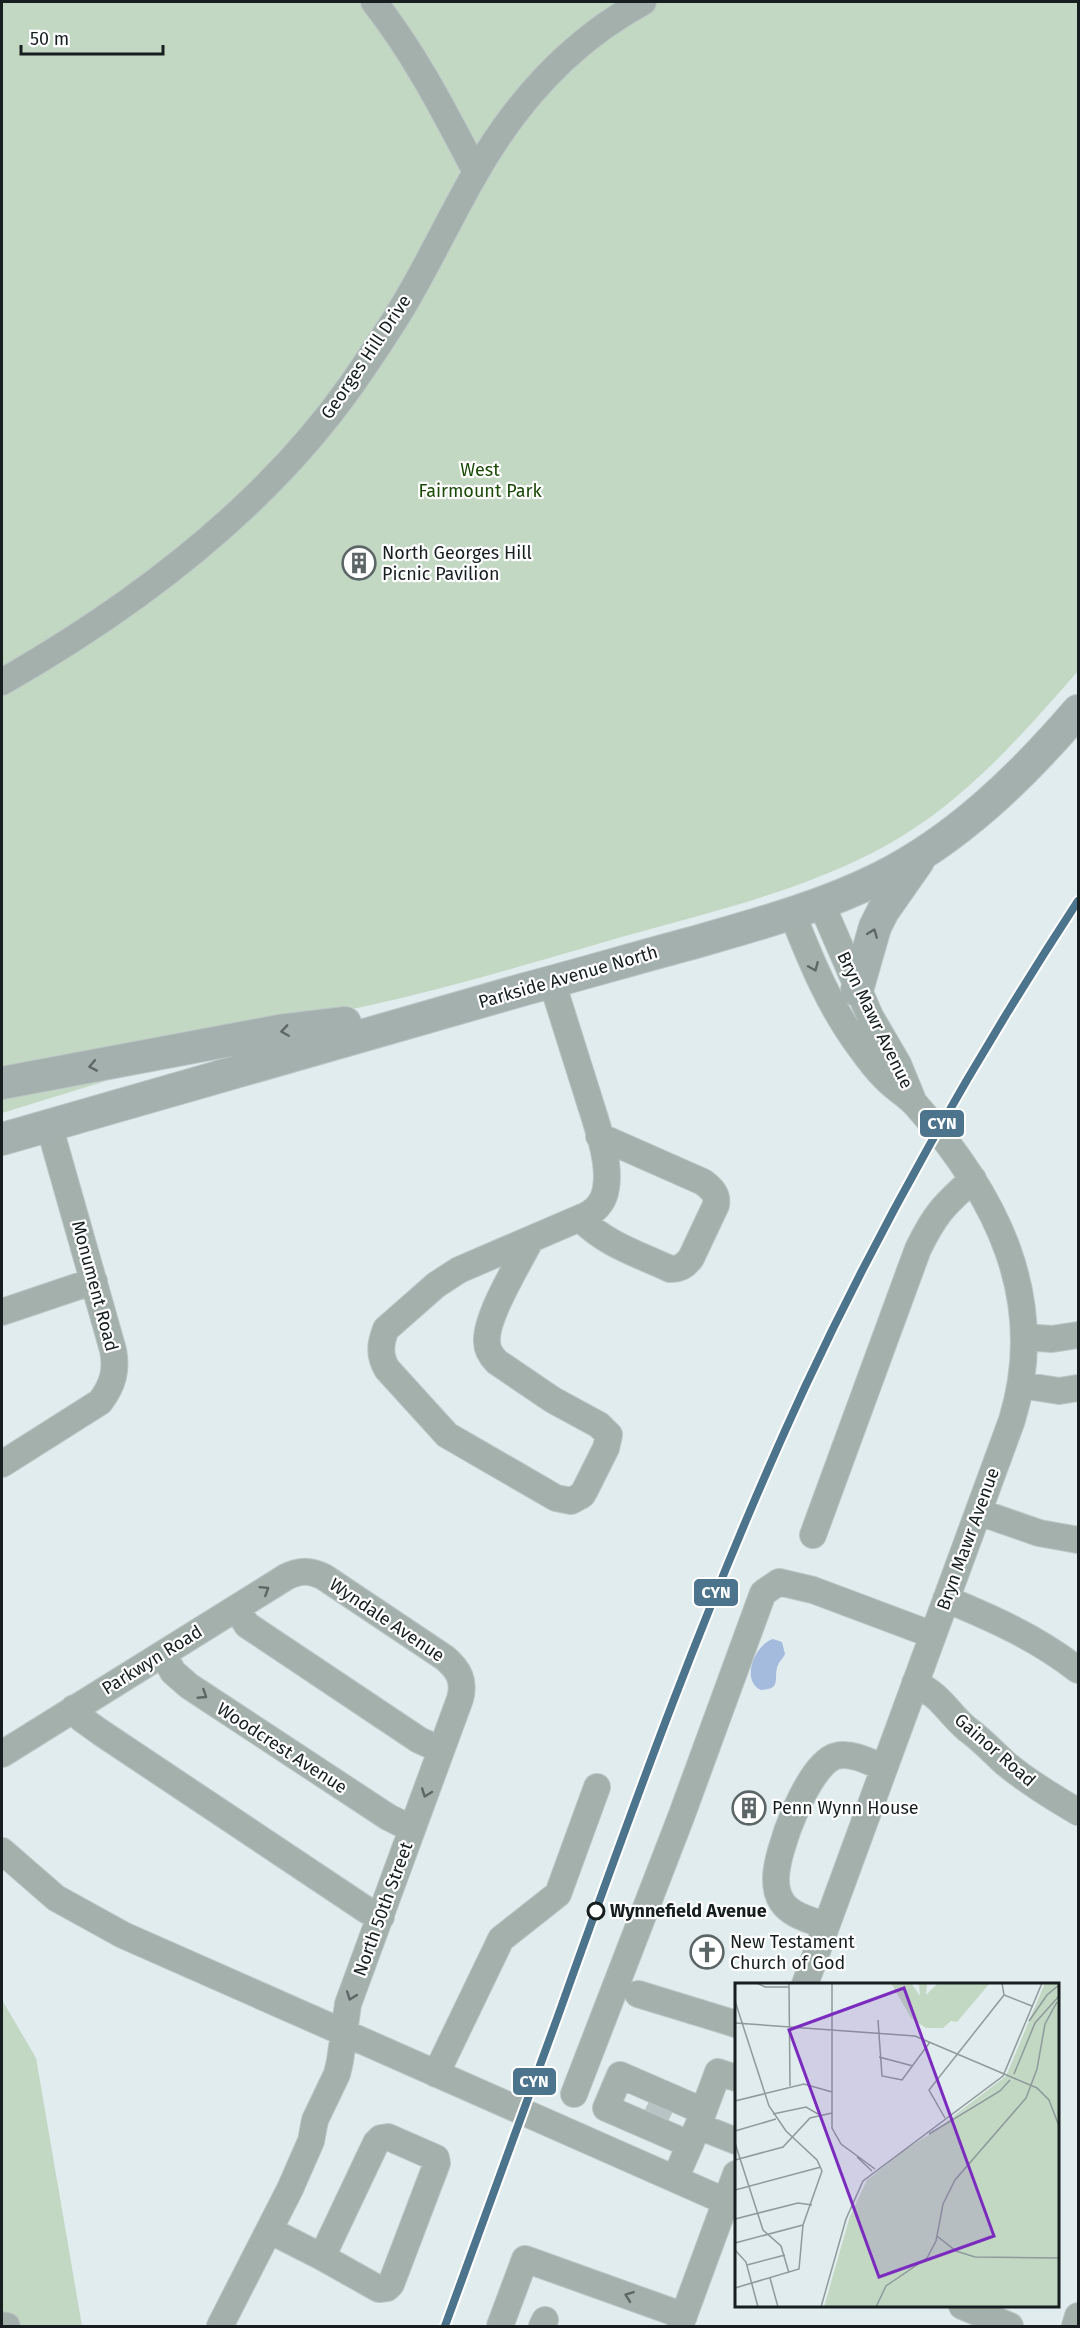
<svg xmlns="http://www.w3.org/2000/svg" width="1080" height="2328" font-family="'Fira Sans',sans-serif">
<rect width="100%" height="100%" fill="#e0eced"/>
<path fill="#c2d8c3" d="M2,2H1078V671C1021,736 964,802 887,845C806,890 714,911 625,936C538,961 451,988 362,1007C243,1033 122,1052 2,1074Z
M107,1077L106,1081L2,1113V1095Z
M2,2000L36,2058L82,2326H2Z"/>
<path fill="#a5bbde" d="M773,1639L782,1642L785,1654C783,1659 778,1662 777,1668C774,1680 781,1689 761,1690C740,1681 755,1644 773,1639Z"/>
<g fill="none" stroke-linecap="round" stroke-linejoin="round">
<path stroke="#b8c3c4" stroke-width="26" stroke-dasharray="26 13" stroke-linecap="butt" d="M654,2121L663,2102"/>
<g stroke="#bcc6c7" stroke-width="28">
<path id="minor" d="M374,2C415,54 445,113 476,172
M2,682C133,607 264,509 352,384C372,355 392,326 409,296C432,256 452,214 475,174C515,103 571,41 643,2
M821,903L870,1016L898,1064L912,1098
M792,913C811,961 830,1008 862,1050C869,1060 877,1070 885,1078C894,1088 907,1095 916,1105C996,1195 1049,1298 1012,1420L805,1984
M580,1218C605,1244 638,1254 670,1269C680,1269 685,1266 691,1258L716,1205C718,1194 711,1188 703,1182L599,1136
M531,1239C519,1263 485,1317 487,1342C487,1350 491,1356 497,1362L553,1400L599,1425L609,1435L606,1448L585,1490L582,1495L571,1501L556,1498L447,1435L387,1369C379,1355 380,1344 386,1329L436,1285L459,1270L580,1218C594,1213 604,1203 606,1188C611,1160 595,1120 587,1093C575,1056 564,1019 552,982
M2,1312L94,1281
M1024,1337L1052,1339L1078,1335
M1021,1385L1059,1391L1078,1388
M2,1464L100,1402C113,1385 117,1370 113,1350L49,1125
M979,1512L1039,1533L1078,1540
M813,1535L918,1249C935,1214 944,1205 973,1179
M946,1599C994,1619 1037,1638 1078,1670
M236,1608L247,1625L419,1740L441,1750
M163,1654L173,1672L189,1686L388,1817L412,1829
M915,1683C943,1697 947,1712 967,1729C981,1739 992,1751 1005,1763C1028,1782 1053,1797 1078,1812
M74,1708L82,1719L100,1732L368,1911L381,1917
M2,1754L286,1577C300,1570 310,1570 324,1577L445,1658C459,1670 465,1681 460,1699L348,2004L340,2061L337,2074L315,2120L311,2141L290,2189L220,2326
M2,1851L56,1898L123,1935L736,2206
M826,1926C812,1920 791,1916 782,1902C778,1896 776,1888 776,1880C775,1853 808,1764 836,1756C852,1752 870,1762 884,1768
M638,1994L736,2024
M436,2074L501,1939L558,1894L597,1787
M574,2094L681,1817L763,1593L779,1582L813,1590L933,1635
M698,2126L736,2141
M689,2144L606,2108L620,2075L703,2111
M675,2179L698,2126L718,2072L736,2078
M269,2230L322,2257L376,2143L381,2138L388,2137L436,2158L437,2163L391,2284L387,2288L379,2289L322,2257
M962,2306L1010,2326
M2,2325L7,2326
M500,2326L525,2259L684,2316
M542,2326L545,2320
M680,2326L736,2174
M1075,2326L1078,2316"/>
</g>
<g stroke="#bcc6c7" stroke-width="34">
<path id="major" d="M857,990L875,927L883,911L918,861
M2,1083L279,1031L345,1023
M2,1139C176,1089 350,1038 525,989C582,974 639,957 696,942C758,924 822,907 880,878C958,839 1022,776 1078,711"/>
</g>
<use href="#minor" stroke="#a4b0ac" stroke-width="26"/>
<use href="#major" stroke="#a4b0ae" stroke-width="32"/>
<g stroke="#fff" stroke-width="12">
<path id="rail-1" d="M445,2326C482,2223 521,2119 558,2016C634,1803 710,1592 805,1387C884,1218 976,1057 1078,901"/>
</g>
<use href="#rail-1" stroke="#4c748c" stroke-width="8"/>
</g>
<defs><path id="oneway-chevron" d="M-2-3.5L2.5 0L-2 3.5" fill="none" stroke-width="1.6" stroke-linecap="round" stroke-linejoin="round" transform="scale(1.5)"/></defs>
<g stroke="#5d6766">
<use href="#oneway-chevron" transform="translate(873 933) rotate(-69)"/>
<use href="#oneway-chevron" transform="translate(814 967) rotate(67)"/>
<use href="#oneway-chevron" transform="translate(285 1031) rotate(172)"/>
<use href="#oneway-chevron" transform="translate(93 1066) rotate(169)"/>
<use href="#oneway-chevron" transform="translate(265 1590) rotate(-32)"/>
<use href="#oneway-chevron" transform="translate(203 1695) rotate(33)"/>
<use href="#oneway-chevron" transform="translate(426 1793) rotate(110)"/>
<use href="#oneway-chevron" transform="translate(351 1996) rotate(110)"/>
<use href="#oneway-chevron" transform="translate(629 2296) rotate(-160)"/>
</g>
<defs>
<g id="building-ring" transform="scale(1.725)"><circle r="9.5" fill="#fff" stroke="#5d6667" stroke-width="1.5"/><path d="M-4-6H4V6H1V3H-1V6H-4ZM-2.5-4.3h1.7v1.8h-1.7ZM.8-4.3h1.7v1.8H.8ZM-2.5-1h1.7V.8h-1.7ZM.8-1h1.7V.8H.8Z" fill="#5d6667"/></g>
<g id="church-ring" transform="scale(1.725)"><circle r="9.5" fill="#fff" stroke="#5d6667" stroke-width="1.5"/><path d="M-1.2-6h2.4v3.5h3.3v2.4h-3.3V6h-2.4V-.1h-3.3v-2.4h3.3Z" fill="#5d6667"/></g>
</defs>
<g fill-rule="evenodd">
<use href="#building-ring" x="359" y="563"/>
<use href="#building-ring" x="749" y="1808"/>
<use href="#church-ring" x="707" y="1952"/>
</g>
<circle fill="#fff" stroke="#161e1f" stroke-width="3" cx="596" cy="1911" r="8"/>
<g text-anchor="middle" dominant-baseline="central" stroke-width="4.5" stroke-linejoin="round" paint-order="stroke">
<g font-size="18" fill="#161e1f" stroke="#fff">
<text transform="translate(366 357) rotate(-56)">Georges Hill Drive</text>
<text transform="translate(568 977) rotate(-16)">Parkside Avenue North</text>
<text transform="translate(875 1020) rotate(64)">Bryn Mawr Avenue</text>
<text transform="translate(95 1286) rotate(75)">Monument Road</text>
<text transform="translate(968 1539) rotate(-70)">Bryn Mawr Avenue</text>
<text transform="translate(387 1620) rotate(34)">Wyndale Avenue</text>
<text transform="translate(152 1660) rotate(-32)">Parkwyn Road</text>
<text transform="translate(282 1748) rotate(33)">Woodcrest Avenue</text>
<text transform="translate(995 1750) rotate(41)">Gainor Road</text>
<text transform="translate(383 1909) rotate(-70)">North 50th Street</text>
</g>
<g font-size="18" fill="#194a05" stroke="#fff">
<text x="480" y="470">West<tspan x="480" dy="21">Fairmount Park</tspan></text>
</g>
<g font-size="18" fill="#161e1f" stroke="#fff" text-anchor="start">
<text x="382" y="553">North Georges Hill<tspan x="382" dy="21">Picnic Pavilion</tspan></text>
<text x="772" y="1808">Penn Wynn House</text>
<text x="730" y="1942">New Testament<tspan x="730" dy="21">Church of God</tspan></text>
</g>
<g font-size="18" font-weight="bold" fill="#161e1f" stroke="#fff" text-anchor="start">
<text x="610" y="1911">Wynnefield Avenue</text>
</g>
</g>
<g transform="translate(735 1983)">
<rect width="324" height="324" fill="#e0eced"/>
<path d="M156,0H176L185,13L184,0H192L191,12L203,0H255L222,39L216,38L208,45H191L176,35ZM310,0H324V324H89L115,233L132,197L170,167L270,102L207,142L271,93Z" fill="#c2d8c3"/>
<path fill="none" stroke="#8f9a9b" stroke-width="1.5" d="M22,0L30,4H54M54,0L55,103M97,0V145L106,161L140,186M267,0L269,12L297,23M0,18L34,123L51,148L82,177L87,188L68,242L64,286L0,305M143,37L147,93L167,97L195,59M294,38L312,12L324,2M0,40L180,53L302,105L314,117L324,143M144,74L178,83M279,91L300,40L324,13M0,118L69,101L97,109M38,131L71,124L83,131M210,135L194,107L269,12M0,148L41,136M194,151L265,108L275,97M0,160L28,247L46,263L54,290M122,174L137,188M0,177L48,164L75,135L97,130M0,207L86,184M0,236L63,220L77,222M202,253L221,268L240,274L324,275M0,260L68,242M0,267L11,279L23,324M12,282L50,272M35,295L43,324M86,324L111,236L128,198L268,93L307,0M141,324L151,303L192,275L201,258L208,221L220,197L291,115L302,86L310,41L322,19"/>
<path fill="#7b2cbf" fill-opacity="0.15" stroke="#7b2cbf" stroke-width="3" d="M169,5L259,253L144,294L54,47Z"/>
<rect width="324" height="324" fill="none" stroke="#161e1f" stroke-width="3"/>
</g>
<g stroke="#fff" stroke-width="2">
<rect x="919" y="1109" width="46" height="29" rx="6" fill="#4c748c"/>
<rect x="693" y="1578" width="46" height="29" rx="6" fill="#4c748c"/>
<rect x="512" y="2067" width="45" height="29" rx="6" fill="#4c748c"/>
</g>
<g font-size="16" text-anchor="middle" font-weight="bold" fill="#fff">
<text x="942" y="1129">CYN</text>
<text x="716" y="1598">CYN</text>
<text x="534" y="2087">CYN</text>
</g>
<rect width="1080" height="2328" fill="none" stroke="#161e1f" stroke-width="6"/>
<path d="M21 45v9h142v-9" fill="none" stroke="#161e1f" stroke-width="3"/>
<text x="30" y="45" font-size="18" fill="#161e1f" stroke="#ffffff" stroke-width="4.5" paint-order="stroke">50 m</text>
</svg>
